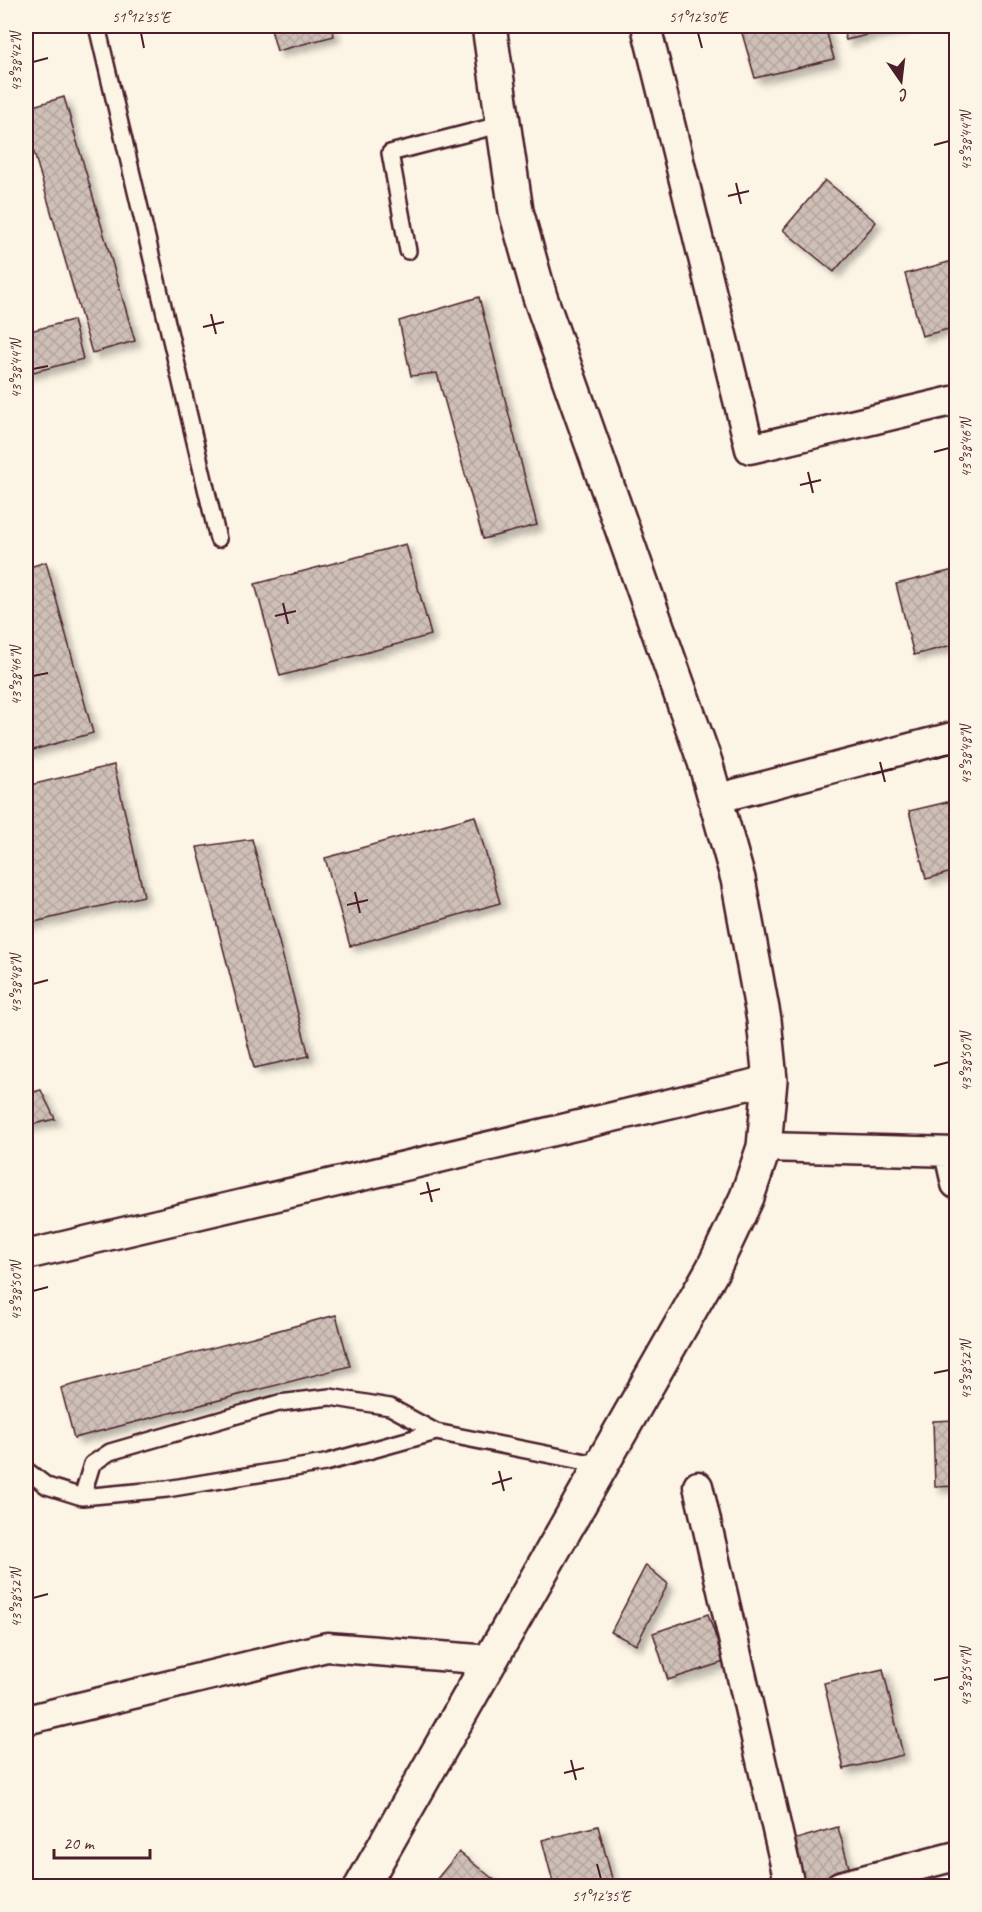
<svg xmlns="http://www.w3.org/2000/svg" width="982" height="1912" font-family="Caveat,sans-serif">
<defs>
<pattern id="building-cross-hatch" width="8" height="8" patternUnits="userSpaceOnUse" patternTransform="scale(1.5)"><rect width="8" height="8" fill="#cfc0b7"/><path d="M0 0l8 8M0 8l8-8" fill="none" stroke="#b3a59e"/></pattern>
<filter id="shadow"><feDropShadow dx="5.5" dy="5.5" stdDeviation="3" flood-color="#0004"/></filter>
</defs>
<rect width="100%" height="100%" fill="#fcf5e5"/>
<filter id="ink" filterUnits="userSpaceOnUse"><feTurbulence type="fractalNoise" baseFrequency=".0167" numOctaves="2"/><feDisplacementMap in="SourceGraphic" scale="12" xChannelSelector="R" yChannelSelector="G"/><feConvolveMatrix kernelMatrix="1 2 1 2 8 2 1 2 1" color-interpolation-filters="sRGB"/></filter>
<g filter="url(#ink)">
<path fill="url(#building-cross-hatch)" stroke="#4a1f2b" stroke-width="1.5" filter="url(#shadow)" d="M270,26H332L334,36L277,51Z
M740,26H825L834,59L755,78Z
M842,26H905L846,40Z
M64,97L135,341L92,353L26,125V108Z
M825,180L876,222L834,272L783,230Z
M956,260V327L922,336L905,274Z
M479,297L537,525L483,539L437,373L411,376L399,321Z
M73,320L83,359L26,374V332Z
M406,544L431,635L280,676L255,584Z
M46,562L93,733L26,752V568Z
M954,570L956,580V644L914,655L896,584Z
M114,765L144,896L26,924V786Z
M956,800V871L926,879L909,811Z
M475,816L500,903L350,946L325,858Z
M252,839L309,1056L254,1068L197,847Z
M41,1090L55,1119L26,1126V1094Z
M336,1315L350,1366L74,1438L61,1388Z
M956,1420V1486L935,1487L933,1421Z
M646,1565L668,1584L636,1645L611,1632Z
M956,1577V1599L951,1578Z
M708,1614L724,1662L668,1680L653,1633Z
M883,1669L903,1755L844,1769L824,1683Z
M598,1826L614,1886H554L542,1840Z
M838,1827L850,1871L805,1884L793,1840Z
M459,1852L502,1886H431Z"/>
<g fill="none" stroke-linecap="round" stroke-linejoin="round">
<g stroke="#4a1f2b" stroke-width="20">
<path id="service" d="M97,26L218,539
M408,251L390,153L503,124
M26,1470L47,1486L82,1497L167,1489L325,1463L436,1432L601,1465
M82,1497L92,1464L110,1452L279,1403L330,1397L390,1407L436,1432"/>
</g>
<g stroke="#4a1f2b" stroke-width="33">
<path id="minor" d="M646,26L750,449L956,400
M715,799L956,736
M764,1147L956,1152
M949,1153L956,1184
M26,1255L770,1080
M698,1486L790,1886
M26,1720L327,1647L490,1660
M840,1886L956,1856"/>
</g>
<g stroke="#4a1f2b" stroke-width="38">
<path id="tertiary" d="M362,1886L713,1269L747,1197L764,1147L770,1080L764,1020L738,879L705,762L540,297L516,211L489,26"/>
</g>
<use href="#service" stroke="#fcf5e5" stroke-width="15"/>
<use href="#minor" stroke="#fcf5e5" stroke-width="28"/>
<use href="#tertiary" stroke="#fcf5e5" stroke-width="33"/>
</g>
</g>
<path fill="none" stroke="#4a1f2b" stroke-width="2" d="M141,33L144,48M698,33L702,48M33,62L48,58M934,145L949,141M736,183L741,204M728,196L749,191M211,314L216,334M203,327L224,322M33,369L48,366M934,452L949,448M808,472L813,493M800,485L821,480M283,603L288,624M275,616L296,611M33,676L48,673M934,759L949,755M880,762L885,782M872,774L893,769M355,892L360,913M347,905L368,900M33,984L48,980M934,1066L949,1062M427,1182L432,1202M420,1194L440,1189M33,1291L48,1287M934,1373L949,1370M499,1471L504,1491M492,1484L512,1478M33,1598L48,1594M934,1680L949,1677M571,1760L576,1780M564,1773L584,1768M597,1864L601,1879"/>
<rect width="982" height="1912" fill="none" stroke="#fcf5e5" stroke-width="66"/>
<g transform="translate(901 81) rotate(166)" stroke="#fcf5e5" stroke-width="4.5" paint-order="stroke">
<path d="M0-4.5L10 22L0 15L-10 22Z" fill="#4a1f2b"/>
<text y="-9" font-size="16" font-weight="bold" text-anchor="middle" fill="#4a1f2b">С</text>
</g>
<path d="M54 1849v9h96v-9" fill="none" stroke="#4a1f2b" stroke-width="3"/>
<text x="63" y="1849" font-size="18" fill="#4a1f2b" stroke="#fcf5e5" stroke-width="4.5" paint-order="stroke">20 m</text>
<rect x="33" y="33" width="916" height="1846" fill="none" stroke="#4a1f2b" stroke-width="2"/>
<g font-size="15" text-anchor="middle" fill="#4a1f2b">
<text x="141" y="22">51°12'35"E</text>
<text x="698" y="22">51°12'30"E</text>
<text transform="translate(16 62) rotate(-90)" y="5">43°38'42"N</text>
<text transform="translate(966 141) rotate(-90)" y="5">43°38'44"N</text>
<text transform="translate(16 369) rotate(-90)" y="5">43°38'44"N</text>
<text transform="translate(966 448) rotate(-90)" y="5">43°38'46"N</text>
<text transform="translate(16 676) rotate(-90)" y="5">43°38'46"N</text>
<text transform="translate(966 755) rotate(-90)" y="5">43°38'48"N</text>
<text transform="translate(16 984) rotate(-90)" y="5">43°38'48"N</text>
<text transform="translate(966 1062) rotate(-90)" y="5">43°38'50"N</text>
<text transform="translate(16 1291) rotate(-90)" y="5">43°38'50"N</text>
<text transform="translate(966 1370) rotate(-90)" y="5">43°38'52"N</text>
<text transform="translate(16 1598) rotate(-90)" y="5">43°38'52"N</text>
<text transform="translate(966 1677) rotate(-90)" y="5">43°38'54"N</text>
<text x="601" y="1901">51°12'35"E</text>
</g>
</svg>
